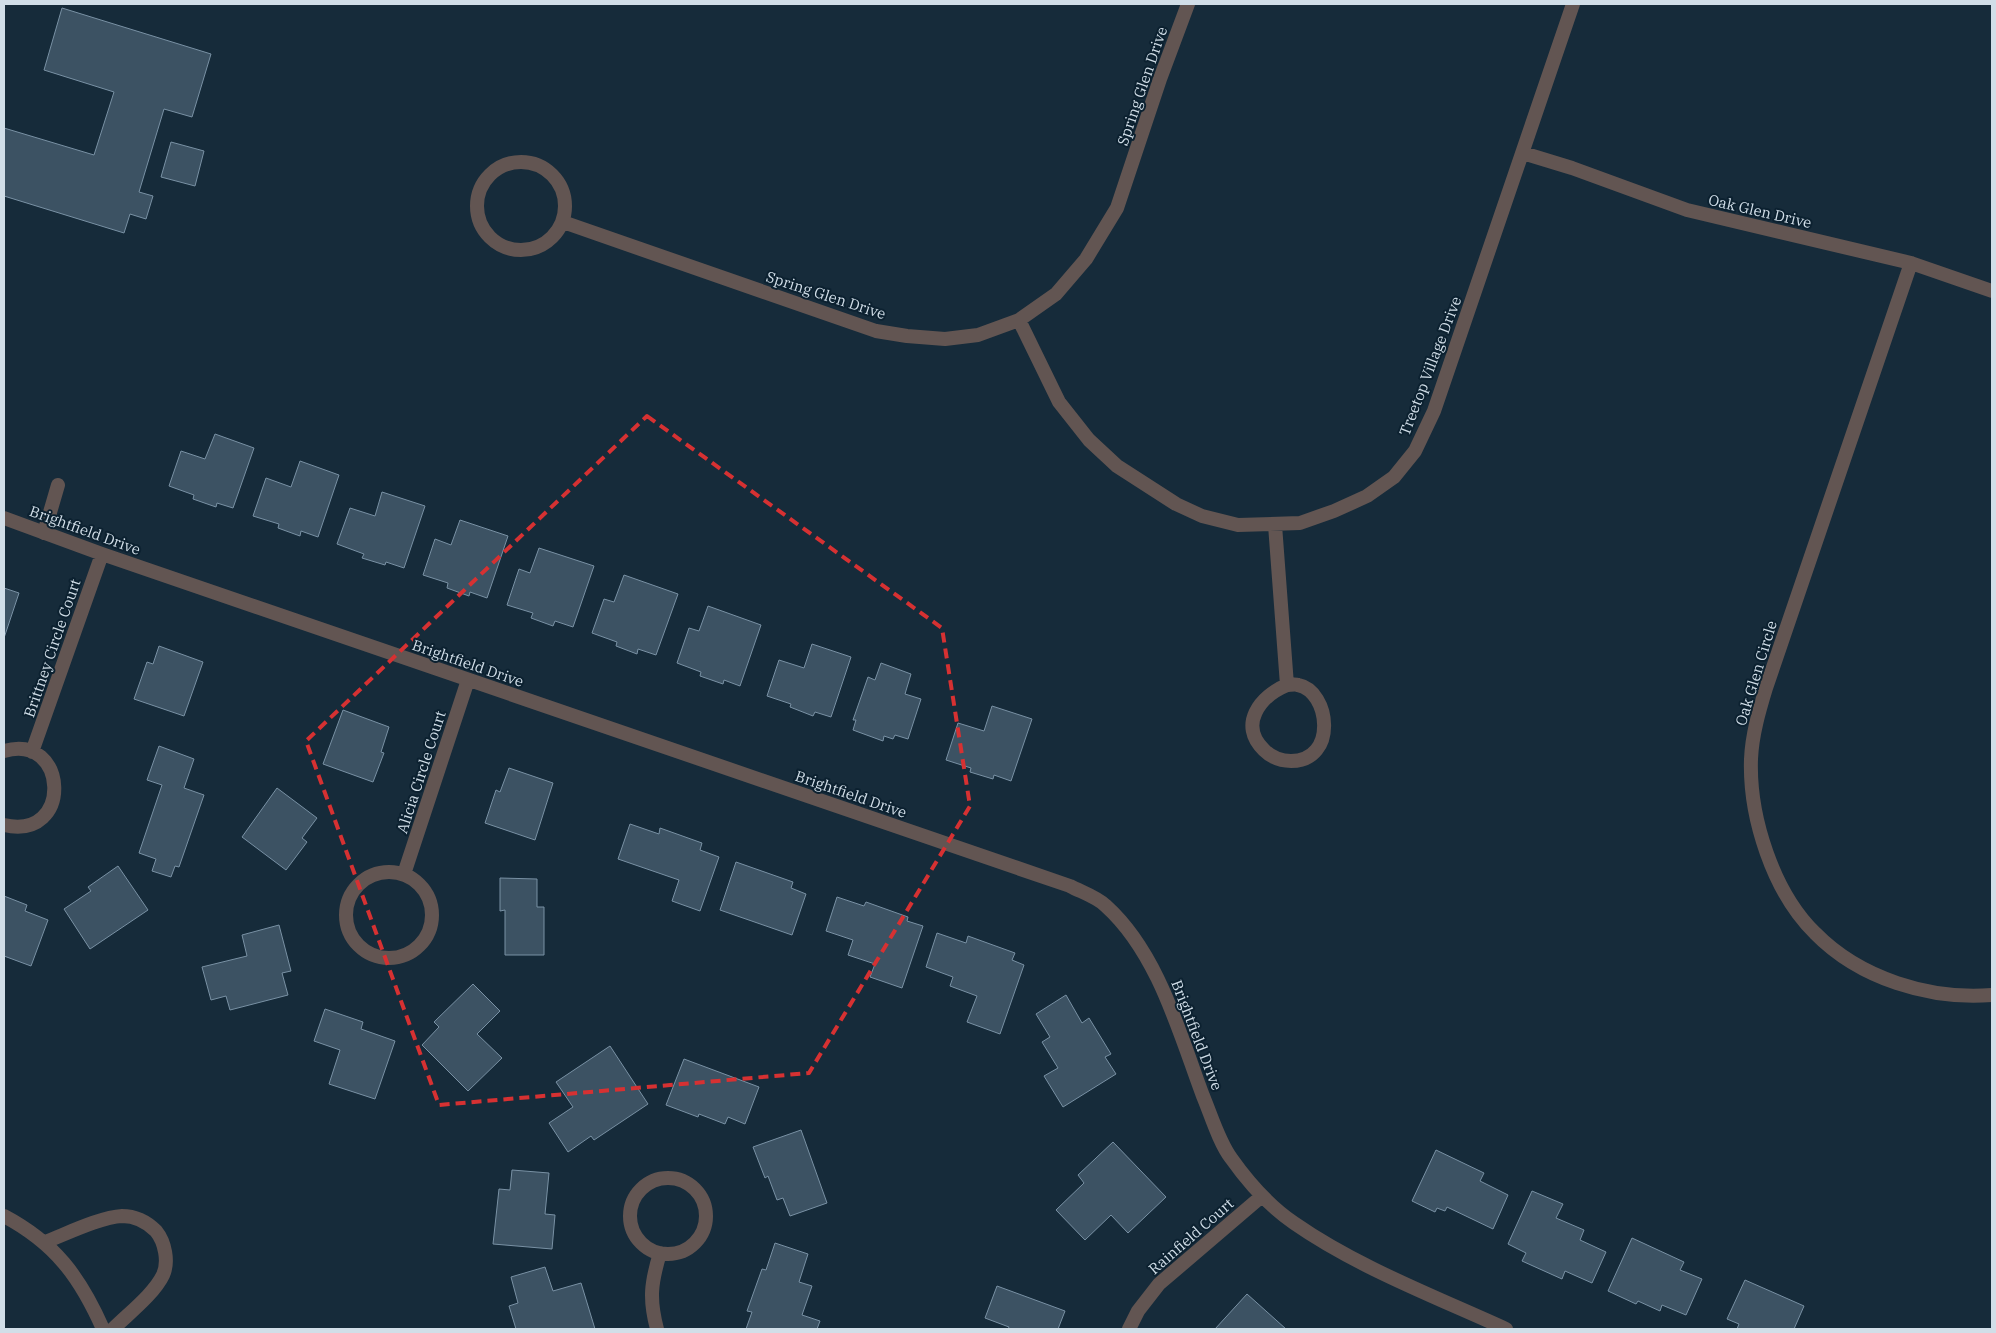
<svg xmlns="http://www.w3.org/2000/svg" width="1996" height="1333" font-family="'IBM Plex Serif',serif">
<rect width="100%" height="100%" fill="#162b3a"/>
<path fill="#3c5263" stroke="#7991a4" d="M62,8L211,54L192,117L164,109L139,192L153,196L146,219L130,214L124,233L4,196V128L94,155L114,92L44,70Z
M171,142L204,151L195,186L161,177Z
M215,434L254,448L233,508L217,503L216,507L193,499L194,495L169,486L181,451L205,459Z
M300,461L339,475L318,537L301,531L300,536L278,528L279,524L253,516L266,478L291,487Z
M382,492L425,506L404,568L386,562L385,565L362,558L364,554L337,544L350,508L375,516Z
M460,520L508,536L487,598L470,592L469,596L447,588L448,583L423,575L435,539L451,545Z
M539,548L594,566L573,627L555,621L553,626L531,618L533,613L507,605L519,569L530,573Z
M624,575L678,594L656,655L638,649L637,654L616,646L617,642L592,633L604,599L614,602Z
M4,588L19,593L4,638Z
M708,606L761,625L740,686L724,680L723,684L700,676L701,672L677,663L689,628L699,631Z
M812,644L851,657L831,717L815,712L813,716L790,707L791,704L767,696L779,660L804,668Z
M159,646L203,662L184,716L134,699L147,662L153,664Z
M881,663L911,674L905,694L921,699L908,739L895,735L893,739L884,736L883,741L853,730L856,720H853L868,677L875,680Z
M992,706L1032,719L1011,781L994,775L993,779L970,772L971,768L946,760L958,723L984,731Z
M343,710L389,727L381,752L384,753L373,782L323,764Z
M159,746L194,759L184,788L204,795L179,867L175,866L171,877L152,871L156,859L139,853L162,785L147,780Z
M509,768L553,783L535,840L485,823L496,790L500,792Z
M277,788L317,818L302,838L307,842L286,870L242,837Z
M630,824L659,834L660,828L702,843L700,850L719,857L700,911L672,901L679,880L618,859Z
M736,862L793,882L791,888L806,894L792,935L720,910Z
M118,866L148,910L90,949L64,909L91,891L88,887Z
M500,878L537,879V907H544V955H505V910L500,911Z
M4,896L27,905L25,911L48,920L31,966L4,956Z
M837,897L864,906L866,902L908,917L907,921L923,926L902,988L870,977L875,964L848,955L853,940L826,931Z
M279,925L291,971L282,973L288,995L230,1010L226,996L211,1000L202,967L247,956L242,935Z
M937,933L966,943L968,936L1015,953L1012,960L1024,965L1000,1034L967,1022L977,996L950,986L953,977L926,967Z
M473,984L500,1011L477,1034L502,1058L468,1091L422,1045L439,1027L434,1022Z
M1066,995L1082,1023L1089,1018L1111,1054L1105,1057L1116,1074L1063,1107L1044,1076L1058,1068L1042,1042L1050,1037L1036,1014Z
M325,1009L363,1022L361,1029L395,1041L375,1099L329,1084L340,1050L314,1041Z
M610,1046L648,1104L594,1140L591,1136L568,1152L549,1123L573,1107L556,1082Z
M684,1059L759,1087L745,1124L728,1117L725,1124L699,1114L698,1117L666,1105Z
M801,1130L827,1203L790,1216L783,1198L777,1200L768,1176L765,1178L753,1147Z
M1113,1142L1166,1197L1128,1233L1111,1215L1085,1240L1056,1210L1084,1183L1078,1175Z
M1436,1150L1484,1173L1480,1181L1508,1195L1493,1229L1447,1207L1445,1211L1437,1208L1435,1212L1412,1201Z
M512,1170L549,1173L545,1214L555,1215L552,1249L493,1244L499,1189L510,1190Z
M1532,1191L1563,1204L1556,1218L1584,1230L1580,1240L1606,1252L1592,1283L1565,1271L1562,1279L1522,1261L1526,1253L1508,1244Z
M1632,1238L1684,1262L1680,1270L1702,1279L1686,1315L1662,1305L1660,1311L1638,1301L1636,1304L1608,1291Z
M775,1243L808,1254L799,1282L812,1286L802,1315L820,1321L817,1329H746L752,1312L747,1311L762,1269L766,1270Z
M545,1267L553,1291L581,1283L595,1329H516L509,1306L518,1303L511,1277Z
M1745,1280L1804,1306L1794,1329H1737L1739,1324L1727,1319Z
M997,1286L1065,1311L1058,1329H1008L1009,1327L985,1318Z
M1247,1294L1286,1329H1215Z"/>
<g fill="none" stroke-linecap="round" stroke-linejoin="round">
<path stroke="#625552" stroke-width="14" d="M44,533L58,485"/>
<path stroke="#625552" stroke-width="14" d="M1523,153L1572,168L1687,210L1911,263L1992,291
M477 206a44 44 0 1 1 88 0a44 44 0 1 1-88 0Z
M563,222L876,331L907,336L945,339L978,335L1019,320L1056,294L1086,259L1117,208L1160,79L1188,4
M1911,263L1766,688C1759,711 1752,735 1751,759C1749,817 1773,892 1815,933C1860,979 1930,1000 1992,995
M1019,320L1059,402L1089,440L1117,466L1176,504L1202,516L1238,525L1300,523L1334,511L1367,496L1394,477L1415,451L1434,411L1573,4
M4,518L102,554L1070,886C1081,892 1097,897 1106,906C1158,953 1179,1032 1203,1096C1211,1115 1219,1142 1231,1158C1248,1182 1269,1206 1294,1223C1357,1267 1436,1297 1506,1329
M1275,525L1287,685
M1287,685C1290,685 1295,684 1298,685C1330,691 1338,761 1291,761C1280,761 1272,758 1264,750C1238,725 1260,696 1287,685Z
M4,751C68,732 74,841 4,825
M32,752L102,554
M346 915a43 43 0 1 1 86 0a43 43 0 1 1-86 0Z
M404,874L468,680
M630 1216a38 38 0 1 1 76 0a38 38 0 1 1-76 0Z
M4,1216C55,1243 80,1277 103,1329
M45,1242C66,1234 101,1217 122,1216C135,1216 147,1222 156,1231C165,1242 169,1262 163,1275C154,1294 128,1314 113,1329
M657,1329C649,1299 651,1283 660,1253
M1129,1329L1138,1311L1159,1284L1262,1196"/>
</g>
<path fill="none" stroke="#d63132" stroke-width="4" stroke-dasharray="10 6" stroke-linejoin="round" d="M647,416L942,628L970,806L809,1073L439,1105L306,741Z"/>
<g text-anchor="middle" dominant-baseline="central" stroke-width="4" stroke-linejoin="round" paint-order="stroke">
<g font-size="15" fill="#d1dee8" stroke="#0c2130">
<text transform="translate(1142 86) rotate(-71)">Spring Glen Drive</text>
<text transform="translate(1760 211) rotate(13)">Oak Glen Drive</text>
<text transform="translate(826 295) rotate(18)">Spring Glen Drive</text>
<text transform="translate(1430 366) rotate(-69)">Treetop Village Drive</text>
<text transform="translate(85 530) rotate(20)">Brightfield Drive</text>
<text transform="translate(52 648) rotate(-71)">Brittney Circle Court</text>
<text transform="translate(468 663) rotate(19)">Brightfield Drive</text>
<text transform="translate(1756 673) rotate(-73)">Oak Glen Circle</text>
<text transform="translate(421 772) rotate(-72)">Alicia Circle Court</text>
<text transform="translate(851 794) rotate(19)">Brightfield Drive</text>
<text transform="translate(1197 1035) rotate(69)">Brightfield Drive</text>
<text transform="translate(1191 1236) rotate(-41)">Rainfield Court</text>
</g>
</g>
<rect width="1996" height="1333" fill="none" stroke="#d1dee8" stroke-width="10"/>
</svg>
